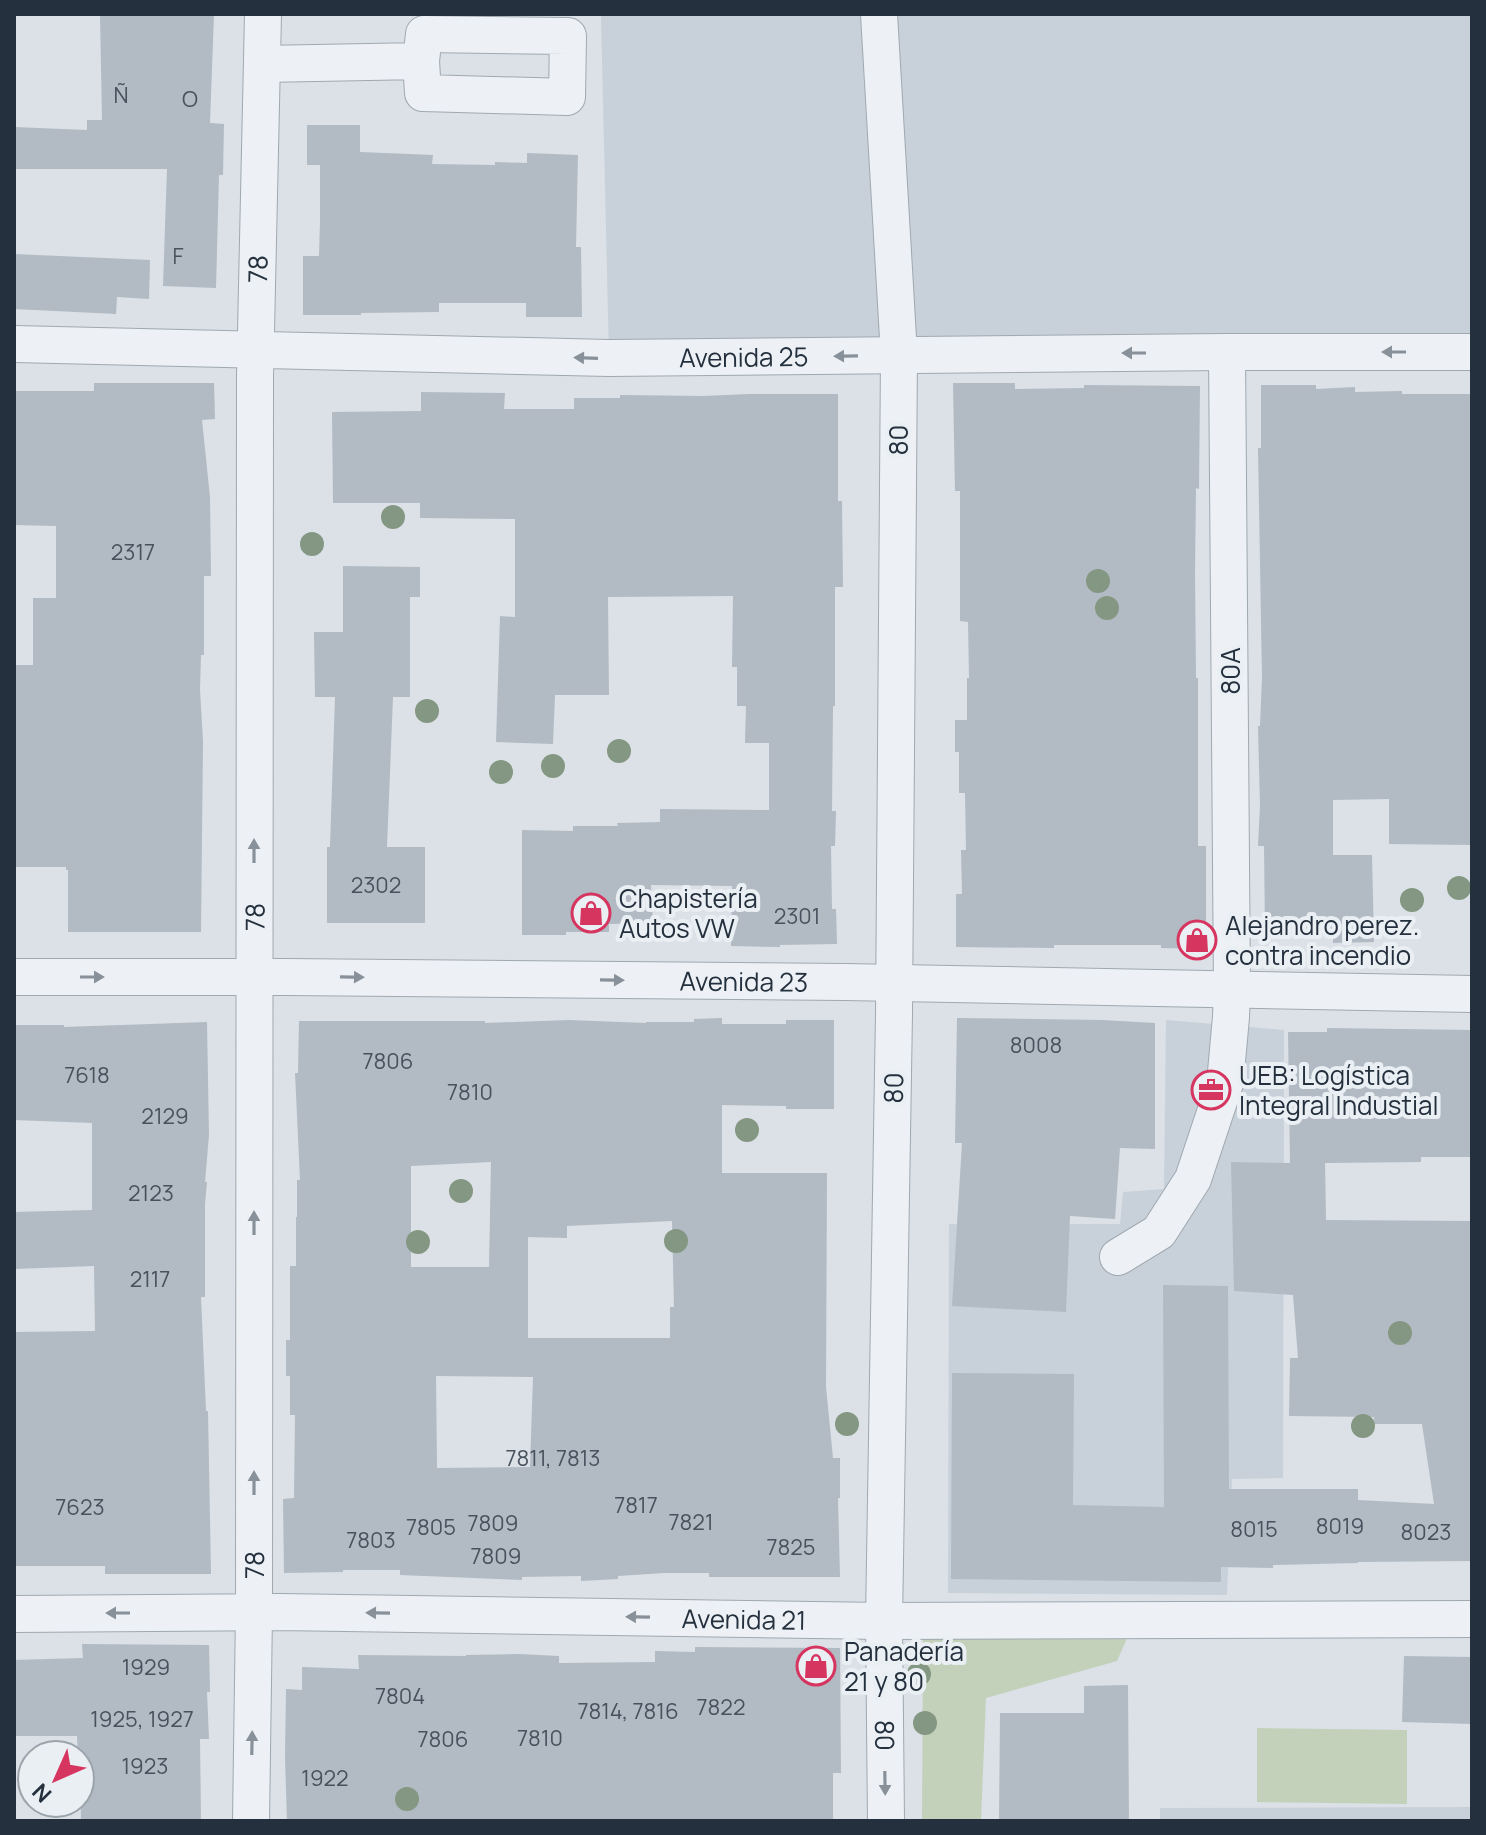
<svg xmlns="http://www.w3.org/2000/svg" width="1486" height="1835" font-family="Manrope,sans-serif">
<rect width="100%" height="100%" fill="#dbe1e6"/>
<path fill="#c8d0d9" d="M601,14H1472V352L609,358Z
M1166,1020L1284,1030L1283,1478L1232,1479L1227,1595L948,1593L949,1224H1120L1123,1192L1164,1189Z
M1472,1807V1821H1160V1808Z"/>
<path fill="#c3d1bb" d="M1128,1636L1117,1661L986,1698L981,1821H922L923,1638Z
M1257,1728L1407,1730V1804L1257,1802Z"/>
<path fill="#b2bac3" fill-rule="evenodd" d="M100,14H214L210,123L224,124L223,175H219L216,288L163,286L167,169H14V127L87,130V120H102Z
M307,125H360V152L433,155L432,164L495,165V162L527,163V153L578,155L576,247H581L582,317H526V303H439V312L361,313V315H303V256H319L320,221V165H307Z
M14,254L150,260L149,299L117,297L116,314L14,309Z
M94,383H214L215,419L202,420L210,497L211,576H204V655H201L200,690L203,741L201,932H68V870H66V867H14V665H33V598H56V526L14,525V391H94Z
M953,383H1015V389L1084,388V385L1200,386L1199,489L1196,488L1195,572L1196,678H1198V846H1206V949L1161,948V945H1054V948L956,947V894H962L961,850H966L965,793H959V752H955V720H967V678H969L968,622L960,621V491H955Z
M1261,385H1316V389L1355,387V392L1402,391V394H1472V845L1389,844V799L1333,800V855H1372L1374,942L1333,943V935L1265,934L1264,846H1258L1260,806L1258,726H1260L1262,678L1258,448H1261Z
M421,392L505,393L504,409H574V398H620V395L704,396L749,394H838V501H842L843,587H835V706H833L832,811H836L835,846H831L832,909H836L837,944L780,945V947L731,946L732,886L651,885L653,923L609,924V932H566V935H522V830L573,831V826H618L617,823L660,822V809L769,810V743H745L746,706H737V667H732L733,596L608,597L609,695H555L553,744L496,742L500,616L515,617V519L420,518V503H333L332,412L421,411Z
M343,566L420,567V597H410V697H393L387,847H425V923H327V847H330L335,697H315L314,632H343Z
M722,1018V1024H786V1020H834V1109H786V1106L722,1105V1173H827L826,1387L833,1458H840V1498H838L840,1577H709V1573H664L618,1576V1579L581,1581V1576L522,1577V1580L400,1575V1570H343V1572L284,1573L283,1499L294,1498L295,1415H290V1376H286V1340H290V1266H296V1217H297V1180H300L295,1073H298L299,1021H485V1023L569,1020L646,1023V1022H694V1019ZM491,1162L489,1267H411V1166ZM672,1221L674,1307H670V1338H528V1237L567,1238V1226ZM436,1376L533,1377L530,1467L437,1468Z
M957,1018L1102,1020L1155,1023V1149L1120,1148L1115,1219L1070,1216L1066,1312L952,1306L962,1143H955Z
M207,1022L209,1135L205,1182H207L205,1204V1297H201L206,1411H208L211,1574H105V1566H14V1332L95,1331L94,1266L14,1269V1212L92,1210V1123L14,1120V1025H64V1027Z
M1327,1028L1472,1030V1157H1421V1162L1325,1163L1326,1220L1472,1221V1561L1358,1562V1563L1273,1565V1568L1221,1567V1582L951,1579L952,1373L1074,1374L1073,1505L1164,1507L1163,1285L1228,1286L1229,1489H1358V1500L1434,1504L1422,1424H1374V1417L1289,1416L1290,1358H1298L1293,1295L1234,1291L1231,1162L1290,1163L1288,1032H1327Z
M82,1644L209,1645L210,1692H207L209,1739H200L201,1821H81L80,1755H78L77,1736H14V1660L83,1658Z
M695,1647L840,1648L841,1773H833V1821H287L285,1758L286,1689L302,1690V1667L359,1669L358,1655L466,1656V1655L519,1654L559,1656V1663L655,1662V1651L695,1652Z
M1404,1656L1472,1657V1724L1402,1722Z
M1128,1685L1129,1821H999L1000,1713H1084V1686Z"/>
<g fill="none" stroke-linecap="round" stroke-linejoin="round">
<g stroke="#a0a8b0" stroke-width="38">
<g id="minor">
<path id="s1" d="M879,14L899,355L894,1013L884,1621L886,1821"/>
<path d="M262,64L421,61L423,93L567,97L568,36L424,34L421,61"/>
<path id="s2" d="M14,344L609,358L1227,352H1472"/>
<path id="s3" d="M14,977H285L845,982L1472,994"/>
<path d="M1118,1257L1159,1232L1193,1179L1225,1083L1231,1017L1232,991L1227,352"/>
<path id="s4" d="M14,1614L279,1612L884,1621L1472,1619"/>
<path id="s5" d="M251,1821L254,1612L255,377L263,14"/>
</g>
</g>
<use href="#minor" stroke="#edf1f5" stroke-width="36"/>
</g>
<g fill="#849782">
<circle cx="393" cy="517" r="12"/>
<circle cx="312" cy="544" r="12"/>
<circle cx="1098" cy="581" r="12"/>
<circle cx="1107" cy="608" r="12"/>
<circle cx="427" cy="711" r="12"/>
<circle cx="619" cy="751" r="12"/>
<circle cx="553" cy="766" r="12"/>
<circle cx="501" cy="772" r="12"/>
<circle cx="1459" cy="888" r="12"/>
<circle cx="1412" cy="900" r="12"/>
<circle cx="747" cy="1130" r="12"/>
<circle cx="461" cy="1191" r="12"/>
<circle cx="676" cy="1241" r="12"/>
<circle cx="418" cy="1242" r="12"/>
<circle cx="1400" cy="1333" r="12"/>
<circle cx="847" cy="1424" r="12"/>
<circle cx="1363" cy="1426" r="12"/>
<circle cx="919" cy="1674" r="12"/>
<circle cx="925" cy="1723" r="12"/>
<circle cx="407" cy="1799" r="12"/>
</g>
<defs><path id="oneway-solid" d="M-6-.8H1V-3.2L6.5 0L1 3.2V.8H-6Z" transform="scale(2)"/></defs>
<g fill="#889099">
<use href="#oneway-solid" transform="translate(1394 352) rotate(-180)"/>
<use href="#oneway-solid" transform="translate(1134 353) rotate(180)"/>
<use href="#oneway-solid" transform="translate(846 356) rotate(179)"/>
<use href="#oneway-solid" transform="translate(586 358) rotate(-178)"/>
<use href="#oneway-solid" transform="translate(254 851) rotate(-90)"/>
<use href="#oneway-solid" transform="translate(92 977)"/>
<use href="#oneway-solid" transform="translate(352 977) rotate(1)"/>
<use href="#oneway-solid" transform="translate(612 980) rotate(1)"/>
<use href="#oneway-solid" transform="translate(254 1223) rotate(-90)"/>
<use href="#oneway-solid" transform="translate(254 1483) rotate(-90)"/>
<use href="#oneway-solid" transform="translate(118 1613) rotate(180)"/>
<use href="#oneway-solid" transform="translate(378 1613) rotate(-179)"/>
<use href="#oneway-solid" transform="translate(638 1617) rotate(-179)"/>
<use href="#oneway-solid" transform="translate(252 1743) rotate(-89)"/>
<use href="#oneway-solid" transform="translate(885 1783) rotate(89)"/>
</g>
<defs>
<g id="shop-ring" transform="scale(2)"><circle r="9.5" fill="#eaeff4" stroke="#d63560" stroke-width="1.5"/><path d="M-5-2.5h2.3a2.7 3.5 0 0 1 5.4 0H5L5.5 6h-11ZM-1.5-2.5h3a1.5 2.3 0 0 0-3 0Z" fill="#d63560"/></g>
<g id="office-ring" transform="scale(2)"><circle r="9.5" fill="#eaeff4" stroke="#d63560" stroke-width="1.5"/><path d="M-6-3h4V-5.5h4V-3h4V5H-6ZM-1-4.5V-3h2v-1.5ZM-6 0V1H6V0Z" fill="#d63560"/></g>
</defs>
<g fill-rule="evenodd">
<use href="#shop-ring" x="591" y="913"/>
<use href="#shop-ring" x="1197" y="940"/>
<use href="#office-ring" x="1211" y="1090"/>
<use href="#shop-ring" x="816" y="1666"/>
</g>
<g text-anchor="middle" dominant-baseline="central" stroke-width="8" stroke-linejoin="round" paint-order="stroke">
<g font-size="22" fill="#48525e">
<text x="121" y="95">Ñ</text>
<text x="190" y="99">O</text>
<text x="178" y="256">F</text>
<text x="133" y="552">2317</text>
<text x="376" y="885">2302</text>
<text x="797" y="916">2301</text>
<text x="1036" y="1045">8008</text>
<text x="388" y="1061">7806</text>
<text x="87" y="1075">7618</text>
<text x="470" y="1092">7810</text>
<text x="165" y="1116">2129</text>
<text x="151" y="1193">2123</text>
<text x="150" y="1279">2117</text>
<text x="553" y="1458">7811, 7813</text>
<text x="636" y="1505">7817</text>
<text x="80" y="1507">7623</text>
<text x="691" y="1522">7821</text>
<text x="493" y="1523">7809</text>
<text x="1340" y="1526">8019</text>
<text x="431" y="1527">7805</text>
<text x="1254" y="1529">8015</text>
<text x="1426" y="1532">8023</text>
<text x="371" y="1540">7803</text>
<text x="791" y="1547">7825</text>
<text x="496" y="1556">7809</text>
<text x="146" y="1667">1929</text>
<text x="400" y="1696">7804</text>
<text x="721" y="1707">7822</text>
<text x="628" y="1711">7814, 7816</text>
<text x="142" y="1719">1925, 1927</text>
<text x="540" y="1738">7810</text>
<text x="443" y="1739">7806</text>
<text x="145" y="1766">1923</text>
<text x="325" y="1778">1922</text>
</g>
<g font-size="26" fill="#24303d" stroke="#eaeff4">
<text stroke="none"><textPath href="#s5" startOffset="1552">78</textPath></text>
<text stroke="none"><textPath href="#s2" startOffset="730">Avenida 25</textPath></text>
<text transform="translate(898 440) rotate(-90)">80</text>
<text transform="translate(1230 671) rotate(-90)">80A</text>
<text stroke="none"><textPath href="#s5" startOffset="904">78</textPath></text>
<text stroke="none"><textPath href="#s3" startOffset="730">Avenida 23</textPath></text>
<text transform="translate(893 1088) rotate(-89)">80</text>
<text stroke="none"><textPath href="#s5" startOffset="256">78</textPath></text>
<text stroke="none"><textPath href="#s4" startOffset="730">Avenida 21</textPath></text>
<text stroke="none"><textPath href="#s1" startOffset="1722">80</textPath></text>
</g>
<g font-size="26" fill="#24303d" stroke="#eaeff4" text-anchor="start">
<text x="619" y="898">Chapistería<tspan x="619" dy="30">Autos VW</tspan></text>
<text x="1225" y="925">Alejandro perez.<tspan x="1225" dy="30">contra incendio</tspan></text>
<text x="1239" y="1075">UEB: Logística<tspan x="1239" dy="30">Integral Industial</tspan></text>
<text x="844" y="1651">Panadería<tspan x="844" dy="30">21 y 80</tspan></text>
</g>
</g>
<rect width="1486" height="1835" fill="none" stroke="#24303d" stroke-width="32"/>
<g transform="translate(56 1779) rotate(225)"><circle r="38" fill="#eaeff4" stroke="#9ba3ab" stroke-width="2"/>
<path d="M0-6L14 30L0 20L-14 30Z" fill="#d63560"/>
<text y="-12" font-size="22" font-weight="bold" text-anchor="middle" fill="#24303d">N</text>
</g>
</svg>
